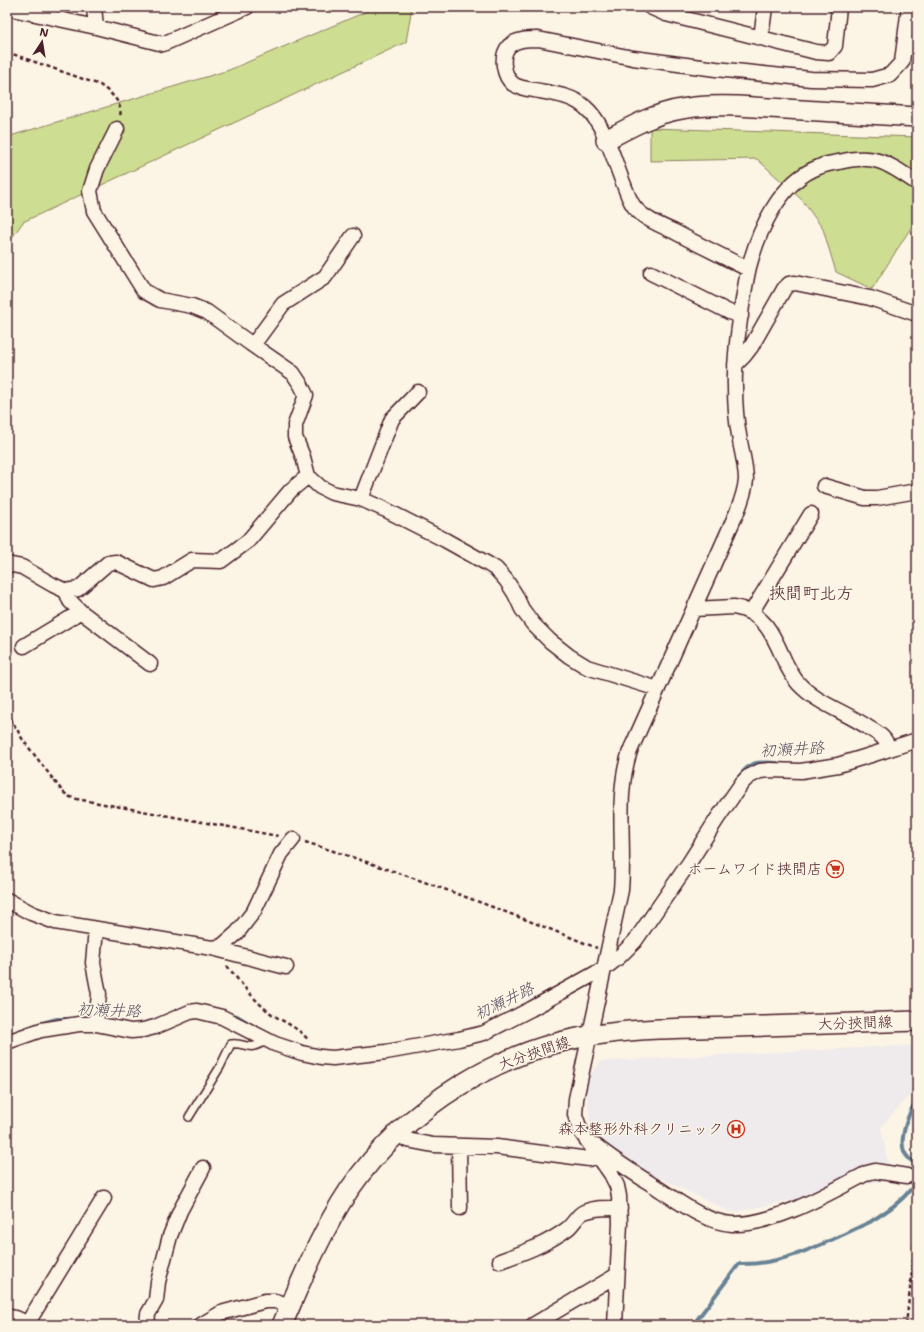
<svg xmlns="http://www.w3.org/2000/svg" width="924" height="1332" font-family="'Shantell Sans','Klee One',sans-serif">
<rect width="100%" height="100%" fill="#fcf5e5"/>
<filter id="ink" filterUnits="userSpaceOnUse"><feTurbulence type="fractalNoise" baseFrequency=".025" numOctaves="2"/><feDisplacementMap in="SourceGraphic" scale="8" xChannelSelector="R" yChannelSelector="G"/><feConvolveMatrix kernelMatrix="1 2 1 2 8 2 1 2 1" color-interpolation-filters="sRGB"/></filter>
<g filter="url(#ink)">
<path fill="#efebec" d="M917,1045V1087L881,1127L891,1179L732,1213L631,1164L591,1131L585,1080L601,1061Z"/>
<path fill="#cdde92" stroke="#8c7e5e" d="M377,7H412L406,42L23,222L7,245V137L229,70Z
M650,128L917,137V229L912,226L872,289L836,272L823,229L802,200L757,159L650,161Z"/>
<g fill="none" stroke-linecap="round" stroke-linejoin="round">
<path stroke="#678295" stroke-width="4" d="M738,778C751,760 757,762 777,763
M229,1014L237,1016L250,1024
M42,1023L57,1019H67
M917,1101C909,1110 899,1139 904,1151C906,1157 912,1162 917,1164
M693,1325L739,1264C787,1265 828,1241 870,1222C884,1213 900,1203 910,1190"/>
<g stroke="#4a1f2b" stroke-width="10">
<path id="lane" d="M189,1117L220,1067L231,1044C247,1042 247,1053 267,1040"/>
</g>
<g stroke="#4a1f2b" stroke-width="17">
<path id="street" d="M94,7L96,27
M650,7L666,14L816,52L829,53L835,46L839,7
M7,8L96,27L163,44L247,7
M761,38L765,7
M904,47L917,48
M117,129L97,169L90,191L94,211L144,291L160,300L192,306L207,312L251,344L293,373L301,385L306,395L295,425V437L303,457L308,476L320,487L332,493L361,499L386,510L445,540L488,564L496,569L506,580L515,594L522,609L533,624L550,641L569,656L587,667L658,689
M748,269C724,257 699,245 675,232C662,226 646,220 636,209C630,203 627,193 624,185C614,161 605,124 585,107C572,95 550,93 534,90C527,89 519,88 513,84C508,80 505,73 504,66C503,59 504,52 509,46C517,39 528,39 538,39L633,58L716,69L811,79L872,80L890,75L902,62L909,7
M651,273L729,312L741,316
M253,345L283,304L325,277L353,236
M735,365L744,356L751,347L784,289L789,284L795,283L870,298L917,314
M824,486L865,498H877L917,491
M361,499L392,419L418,392
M7,564L22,567L53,585L66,591L78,589L108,563L116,562L154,580L163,578L192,560L221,561L248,541L291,490L308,476
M66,591L70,601L80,611L150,664
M694,609L734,607C765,612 774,637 785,662C789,669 792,676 798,683C817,704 846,712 869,728C874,731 880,734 884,739C886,742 888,746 890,749
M751,613L811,514
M24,646L72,617L80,611
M7,900L31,913L55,922L212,948L222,946L237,933L254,911L281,854L293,839
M96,929L93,963L99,994L96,1024
M212,948L286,967
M7,1042L41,1030L79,1024H96L131,1031L143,1030L155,1027L190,1012L197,1011L222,1017L275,1044L302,1053L321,1057L333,1058L386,1052L459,1039L484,1033L531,1009L605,968L619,957L635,941L689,863L717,819L742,783L748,777L760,771L770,770L801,771L838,765L874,754L917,740
M399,1134L407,1140L433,1145L497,1147L589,1159L598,1156
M459,1146L460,1208
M596,1146C616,1162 637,1175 659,1189C681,1203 705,1222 732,1224C773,1226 831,1192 867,1173L875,1171L907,1176
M500,1261C523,1253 547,1244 567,1229C573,1225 577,1215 584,1212C596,1207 608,1208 620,1208
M7,1316L18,1319L29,1325
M27,1324L104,1198
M147,1325L148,1314L156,1300L158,1282L170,1236L180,1211L203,1168
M201,1325L221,1313L265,1301H275L290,1306
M533,1325L617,1275
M615,1325L620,1223L619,1196L617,1186L611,1174L581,1132L575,1115L576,1099L621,890C625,843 615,796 630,751L737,512C741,502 745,491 746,480C746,465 741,450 739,435C736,419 735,403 735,387C734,360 738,333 742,306C744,293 746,280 749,267C759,230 780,181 819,167C825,164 832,163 839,162C875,153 888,163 917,183"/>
</g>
<g stroke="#4a1f2b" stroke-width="22">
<path id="secondary" d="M606,140C621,132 637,123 653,117C680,106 709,105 738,106L917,117
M282,1325C302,1279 321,1232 349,1190C406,1107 503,1046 603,1034C645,1028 692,1028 735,1027C796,1025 856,1023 917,1021"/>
</g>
<path stroke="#4a1f2b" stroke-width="2.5" stroke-dasharray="4 3" stroke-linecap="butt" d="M7,52L100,85C111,93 123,102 120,117
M7,712L23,740L63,792L70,797L77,799L278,836
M305,842C404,873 501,909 597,948
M227,966C240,982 253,999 269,1012C282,1022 299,1027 309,1041
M906,1325L917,1226"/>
<use href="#lane" stroke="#fcf5e5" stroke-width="7"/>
<use href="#street" stroke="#fcf5e5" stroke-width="14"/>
<use href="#secondary" stroke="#fcf5e5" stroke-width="19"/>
</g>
</g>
<defs>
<g id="supermarket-ring" transform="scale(0.9)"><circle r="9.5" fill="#fcf5e5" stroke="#c8321e" stroke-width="1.5"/><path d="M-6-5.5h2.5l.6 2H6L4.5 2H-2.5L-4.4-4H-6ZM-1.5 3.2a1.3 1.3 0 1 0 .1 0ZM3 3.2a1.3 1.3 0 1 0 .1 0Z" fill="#c8321e"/></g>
<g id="hospital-ring" transform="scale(0.9)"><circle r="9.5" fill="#fcf5e5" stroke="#c8321e" stroke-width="1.5"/><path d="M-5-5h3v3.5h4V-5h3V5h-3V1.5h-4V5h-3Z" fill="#c8321e"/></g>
</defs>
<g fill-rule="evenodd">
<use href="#supermarket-ring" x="835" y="869"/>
<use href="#hospital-ring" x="736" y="1129"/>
</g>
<g text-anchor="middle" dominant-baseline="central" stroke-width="3" stroke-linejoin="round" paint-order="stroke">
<g font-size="15" fill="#4a1f2b" stroke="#fcf5e5" text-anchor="end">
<text x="822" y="869">ホームワイド挟間店</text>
<text x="723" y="1129">森本整形外科クリニック</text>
</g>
<g font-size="15" fill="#4a1f2b" stroke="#fcf5e5">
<text transform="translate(855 1023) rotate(-2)">大分挾間線</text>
<text transform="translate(534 1053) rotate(-19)">大分挾間線</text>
</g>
<g font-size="16" font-style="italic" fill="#595160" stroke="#fcf5e5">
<text transform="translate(792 749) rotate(-3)">初瀬井路</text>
<text transform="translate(504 1001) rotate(-26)">初瀬井路</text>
<text transform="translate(109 1010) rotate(2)">初瀬井路</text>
</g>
<g font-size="17" fill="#4a1f2b" stroke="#fcf5e5">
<text x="811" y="593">挾間町北方</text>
</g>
</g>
<rect width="924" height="1332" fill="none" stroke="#fcf5e5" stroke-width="24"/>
<rect x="12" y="12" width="900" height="1308" fill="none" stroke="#4a1f2b" stroke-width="1.5" filter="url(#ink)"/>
<g transform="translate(42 42) rotate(12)" stroke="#fcf5e5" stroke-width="3" paint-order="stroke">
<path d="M0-3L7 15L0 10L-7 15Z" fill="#4a1f2b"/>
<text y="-6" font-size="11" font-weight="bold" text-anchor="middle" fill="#4a1f2b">N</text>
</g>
</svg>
